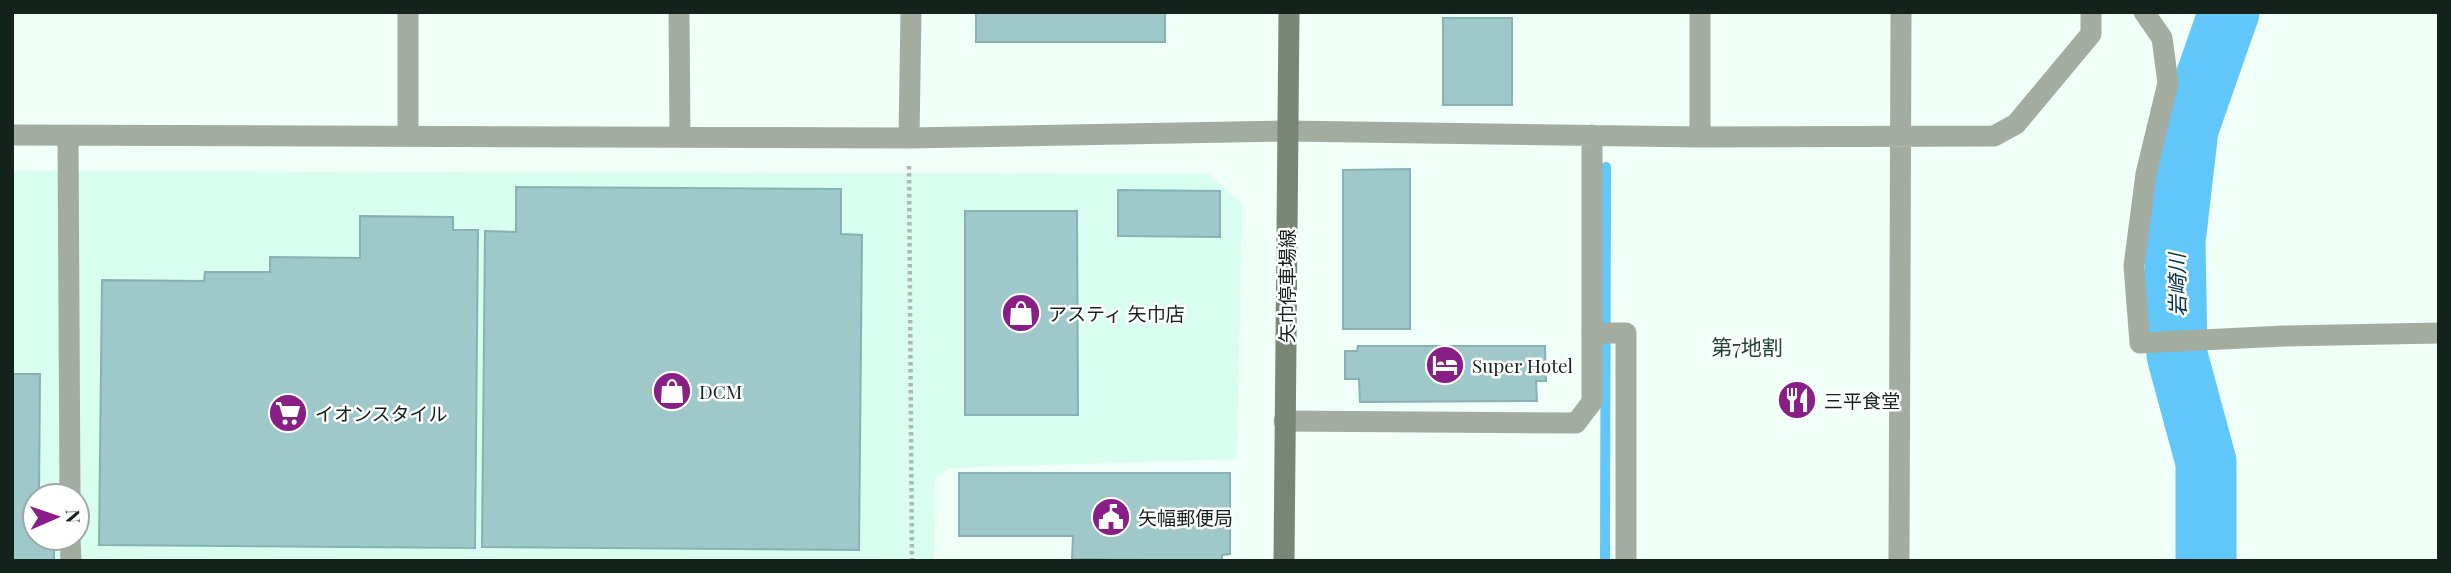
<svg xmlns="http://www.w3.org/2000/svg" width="2451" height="573" font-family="'Playfair Display','Noto Sans JP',serif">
<rect width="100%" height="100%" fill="#f0fff8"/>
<path fill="#d8feef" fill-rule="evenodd" d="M12,171L1209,174L1242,204L1237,459L949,468L935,478L934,561H12ZM35,496H77V538H35Z"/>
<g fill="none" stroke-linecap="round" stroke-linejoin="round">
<path stroke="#61c7fb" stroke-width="10" d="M1605,561L1606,167"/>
<path stroke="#61c7fb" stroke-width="61" d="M2206,561V462L2177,355L2175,242L2188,129L2229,12"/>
</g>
<path fill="#9ec8ca" stroke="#87b1b3" stroke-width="2" d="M976,12H1165V42H976Z
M1443,18H1512V105H1443Z
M1410,169V329H1343V170Z
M516,187L841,189V234L862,235L859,550L482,547L485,231L516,232Z
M1118,190L1220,191V237L1118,236Z
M965,211H1077L1078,415H965Z
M360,216L453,217V230H478L475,548L99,545L102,280L204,281L205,272H270V257L360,258Z
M1358,346H1545L1546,381H1536L1537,401L1360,402L1359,379H1345V351H1357Z
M12,374H40L39,496H35V538H54V561H12Z
M959,473H1230V554L1222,555V561L1072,559L1073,536H959Z"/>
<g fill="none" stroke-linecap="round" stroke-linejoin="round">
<path stroke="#aab9b2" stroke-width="4.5" stroke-dasharray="3.5 3.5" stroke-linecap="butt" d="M909,166L912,561"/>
<path stroke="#a3aca0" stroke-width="21" d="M68,136L70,496
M1284,421L1576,423L1592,402V333
M70,538L71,561"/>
<path stroke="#a3aca0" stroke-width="21" d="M679,12L680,137
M2144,12L2162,38L2168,83L2146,174L2134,266L2140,343L2284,336L2439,333
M12,135L909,138L1287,131L1700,137L1994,136L2016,124L2091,34V12
M1592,135V333H1626V561
M408,136V12
M1700,137V12
M909,138L911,12
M1899,561L1901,12"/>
<path stroke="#7a8675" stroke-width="21" d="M1284,561L1289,12"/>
</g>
<defs>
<g id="shop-disc" transform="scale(2.0125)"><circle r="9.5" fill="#891f86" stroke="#fff"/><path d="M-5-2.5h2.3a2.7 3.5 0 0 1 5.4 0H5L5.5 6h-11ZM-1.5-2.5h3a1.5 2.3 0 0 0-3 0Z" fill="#fff"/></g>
<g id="hotel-disc" transform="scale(2.0125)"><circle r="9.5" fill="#891f86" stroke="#fff"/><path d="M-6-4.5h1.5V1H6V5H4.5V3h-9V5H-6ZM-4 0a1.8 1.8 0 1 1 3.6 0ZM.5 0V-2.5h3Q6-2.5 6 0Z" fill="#fff"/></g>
<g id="restaurant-disc" transform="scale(2.0125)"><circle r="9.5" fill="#891f86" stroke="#fff"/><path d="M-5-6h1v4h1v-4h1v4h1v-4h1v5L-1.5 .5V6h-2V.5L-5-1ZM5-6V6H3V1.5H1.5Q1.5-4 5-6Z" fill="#fff"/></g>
<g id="supermarket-disc" transform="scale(2.0125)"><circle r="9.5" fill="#891f86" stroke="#fff"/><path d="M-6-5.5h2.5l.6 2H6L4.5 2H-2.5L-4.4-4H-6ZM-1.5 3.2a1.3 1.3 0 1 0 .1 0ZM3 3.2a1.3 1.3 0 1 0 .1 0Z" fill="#fff"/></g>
<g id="civic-disc" transform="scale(2.0125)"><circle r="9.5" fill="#891f86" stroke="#fff"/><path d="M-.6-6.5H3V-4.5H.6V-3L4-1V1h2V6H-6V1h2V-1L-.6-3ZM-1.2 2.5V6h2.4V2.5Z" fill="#fff"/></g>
</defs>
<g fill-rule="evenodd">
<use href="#shop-disc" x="1021" y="313"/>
<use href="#hotel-disc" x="1445" y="365"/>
<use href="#shop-disc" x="672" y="391"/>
<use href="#restaurant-disc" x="1797" y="400"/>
<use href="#supermarket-disc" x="288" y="413"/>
<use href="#civic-disc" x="1111" y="517"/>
</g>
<g text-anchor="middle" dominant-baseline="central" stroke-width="5" stroke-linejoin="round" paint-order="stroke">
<g font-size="19" fill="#14221c" stroke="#fff">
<text transform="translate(1286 286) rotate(-90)">矢巾停車場線</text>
</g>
<g font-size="19" fill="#14221c" stroke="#fff" text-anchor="start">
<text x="1048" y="313">アスティ 矢巾店</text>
<text x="1472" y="365">Super Hotel</text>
<text x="699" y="391">DCM</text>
<text x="1824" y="400">三平食堂</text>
<text x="315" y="413">イオンスタイル</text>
<text x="1138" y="517">矢幅郵便局</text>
</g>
<g font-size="21" font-style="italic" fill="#023247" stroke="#fff">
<text transform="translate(2176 285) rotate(-91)">岩崎川</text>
</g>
<g font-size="21" fill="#214236" stroke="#fff">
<text x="1747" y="346">第7地割</text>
</g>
</g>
<rect width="2451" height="573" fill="none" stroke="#14221c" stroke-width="28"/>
<g transform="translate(56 517) rotate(88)"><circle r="33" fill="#ffffff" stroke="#a1a7a4" stroke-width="2"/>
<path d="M0-5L12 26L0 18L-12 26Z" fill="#891f86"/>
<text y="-10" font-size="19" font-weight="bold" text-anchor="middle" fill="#14221c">N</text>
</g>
</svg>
